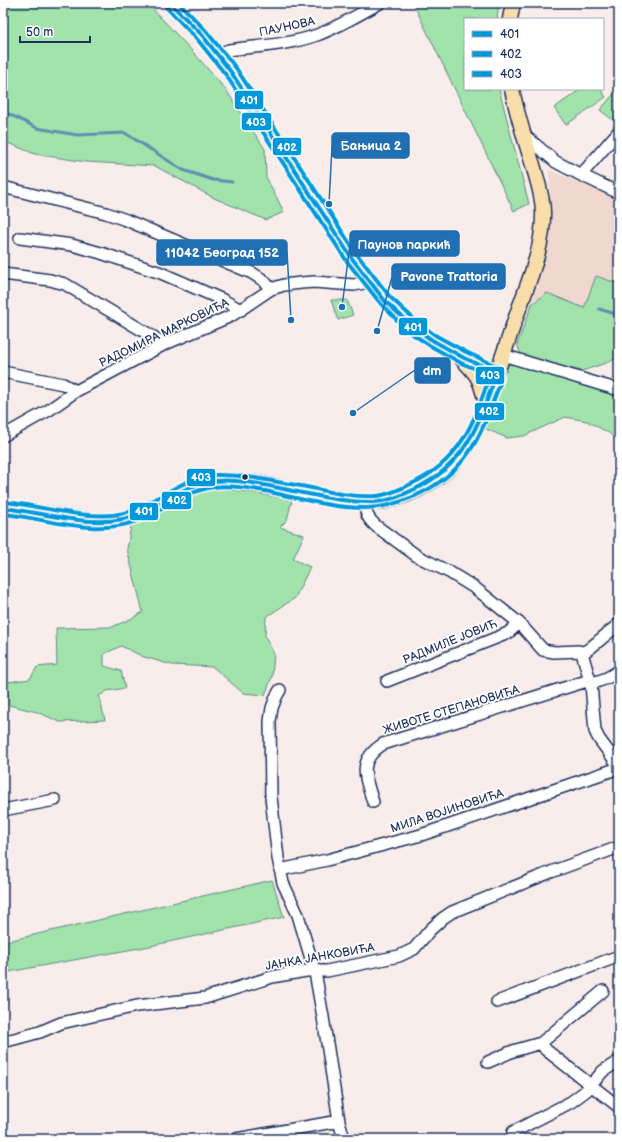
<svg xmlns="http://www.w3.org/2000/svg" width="622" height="1142" font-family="'Balsamiq Sans',sans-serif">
<rect width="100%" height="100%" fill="#f8edea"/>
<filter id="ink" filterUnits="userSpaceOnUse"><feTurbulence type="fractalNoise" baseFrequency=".025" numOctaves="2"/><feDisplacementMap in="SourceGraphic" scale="8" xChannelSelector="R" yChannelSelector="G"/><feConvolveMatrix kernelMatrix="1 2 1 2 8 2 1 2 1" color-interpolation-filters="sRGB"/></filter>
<g filter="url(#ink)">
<path fill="#f0d8d1" d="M549,170L619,199V322L563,312L529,309L545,261L551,214Z"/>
<path fill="#a2e3ac" stroke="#5e8985" d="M3,3H147L194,53L226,90L251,128L265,149L266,177L284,212L266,220L214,198L155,166L86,162L35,154L3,141Z
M413,3H499L497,19H465V89H499L529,204L514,211Z
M619,88V115L614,121L600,110Z
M581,89H600L606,97L566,125L554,108Z
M596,276L619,284V357L606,363L582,371L523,358L517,345L532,304L547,293L584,308Z
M331,300H347L353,315L338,320Z
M521,364L619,395V442L609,433L587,421L565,417L524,436L507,438L484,428L505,365Z
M213,488L250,492L292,500L287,520L280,527L304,535L293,559L310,567L295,598L266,617L265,636L274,654L272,677L265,695L243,693L213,667L172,665L144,657L121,646L104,654V666L121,671L125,688L107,691L99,696L105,720L60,722L37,712L9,705L7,682L30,679L37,667L57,665L56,628L112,627L133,618L143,612L127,549L131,526L152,518L184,499Z
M272,880L284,917L150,946L3,973V942Z"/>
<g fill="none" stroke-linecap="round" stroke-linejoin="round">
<path stroke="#5c92af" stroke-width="3" d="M3,111L37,128L77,135L125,133L183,170L213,180L232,182
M599,309L619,315"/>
<g stroke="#1b2f5e" stroke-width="14">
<path id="minor" d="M170,3C182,15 195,27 206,40C224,60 239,83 254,106C277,140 299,175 321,210C348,251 373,295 412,326C438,347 467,360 497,372
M218,54L229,50C258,46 289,45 317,35C339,27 359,14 380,3
M524,135L556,162L581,175L619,193
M581,175L619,131
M3,187L106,213L126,220L252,273L263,280L271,289
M20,238L72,245L101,253L161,273L223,300L241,310
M3,274L50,280L65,284L165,344
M503,355L619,390
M3,372L63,384L76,391
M3,436L49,410L76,391L165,344L231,316L271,289L284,285L301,283L314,282L354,285L369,282
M365,503C365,513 368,519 376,526L417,556L449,572L475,588L519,623L543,650L554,652L579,651L582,653L591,684L595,731L599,739L619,766
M582,653L589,649L619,624
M387,681L501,636L508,633L519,623
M591,684L607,678L619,671
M280,690L276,697L272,708L270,721L271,797L278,858L283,883L298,915L315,972L323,1017L339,1121L344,1139
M373,802C365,776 357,761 383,744L590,680
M3,810L55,800
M280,870L327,860L421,835L619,768
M497,1002L619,956
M3,1042L40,1032L61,1023L137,1006L205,998L272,977L306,971H327L399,956L414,949L430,930L443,918L452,912L551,872L619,847
M541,1043L546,1050L619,1107
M488,1062L513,1051L541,1043L603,991
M513,1132L571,1102L587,1090L603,1071L619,1061
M236,1139L339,1121"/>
</g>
<g stroke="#1b2f5e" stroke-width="17">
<path id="major" d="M510,19L513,3
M460,357C478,375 480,378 486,403
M3,508C39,510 91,527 124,519C157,510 182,483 216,481C254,479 292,491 328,498C347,501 366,505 385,501C414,495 444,478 461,454C475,436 483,412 490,391C498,370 505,350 512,329C524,291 544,252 543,212C543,196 537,180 533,165C525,140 517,115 512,89"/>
</g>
<use href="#minor" stroke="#fff" stroke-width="11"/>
<use href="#major" stroke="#f9deab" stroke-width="14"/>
<g stroke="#fff" stroke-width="7">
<path id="bus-1" d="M170,3L202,35L231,72L351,257L385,301L412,326L432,340L464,358L497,372
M3,508C42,512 84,527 123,519C156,512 180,484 214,481C242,478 271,487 298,492C323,497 349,503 375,502C389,501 401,496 413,490C466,466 479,424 497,372"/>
</g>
<g stroke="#fff" stroke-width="7">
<path id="bus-2" d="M3,514C46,518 94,537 137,521C163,511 185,491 214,487C231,485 248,488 265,491C298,498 332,508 366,508C384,508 399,503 415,496C461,475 478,445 494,399C497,392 505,374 501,368L466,352L435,335L416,321L390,297L356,253L236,68L206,31L179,3"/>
</g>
<g stroke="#fff" stroke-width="7">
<path id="bus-3" d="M4,502C40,505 89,522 124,513C156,504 181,477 215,475C243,474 269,481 296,485C323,490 350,498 377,496C389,495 400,489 411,484C460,462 474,423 490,375L461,363L429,345L408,331L381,304L346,260L226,75L197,39L166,7"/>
</g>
<use href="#bus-1" stroke="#0098da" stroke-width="4"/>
<use href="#bus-2" stroke="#0098da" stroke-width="4"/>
<use href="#bus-3" stroke="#0098da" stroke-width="4"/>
</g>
</g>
<circle fill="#1b2f5e" stroke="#fff" stroke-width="1.5" cx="245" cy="477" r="3.5"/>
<g text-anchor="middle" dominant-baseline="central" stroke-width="3.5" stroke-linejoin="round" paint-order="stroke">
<g font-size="12" fill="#1b2f5e" stroke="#fff">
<text transform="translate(287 27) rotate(-12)">ПАУНОВА</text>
<text transform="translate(164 333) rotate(-26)">РАДОМИРА МАРКОВИЋА</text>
<text transform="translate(450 642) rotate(-22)">РАДМИЛЕ ЈОВИЋ</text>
<text transform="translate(451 710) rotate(-17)">ЖИВОТЕ СТЕПАНОВИЋА</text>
<text transform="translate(447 811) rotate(-18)">МИЛА ВОЈИНОВИЋА</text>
<text transform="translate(320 957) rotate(-10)">ЈАНКА ЈАНКОВИЋА</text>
</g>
</g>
<path fill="none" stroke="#1f6fb2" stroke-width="1.5" d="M329 204L332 146M342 307L350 244M291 320L287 252M377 331L392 277M353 413L415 370"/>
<g fill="#1f6fb2" stroke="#fff" stroke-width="1.5">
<circle cx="329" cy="204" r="4"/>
<circle cx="342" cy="307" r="4"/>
<circle cx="291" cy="320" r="4"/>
<circle cx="377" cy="331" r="4"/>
<circle cx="353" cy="413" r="4"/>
</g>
<g fill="#1f6fb2" stroke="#1f6fb2" stroke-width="1.5">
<rect x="332" y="133" width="77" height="25" rx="4"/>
<rect x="350" y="231" width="109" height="25" rx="4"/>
<rect x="157" y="240" width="130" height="25" rx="4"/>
<rect x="392" y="264" width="113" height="25" rx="4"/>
<rect x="415" y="358" width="35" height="25" rx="4"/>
</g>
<g font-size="13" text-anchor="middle" font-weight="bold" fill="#fff">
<text x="371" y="150">Бањица 2</text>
<text x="404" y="249">Паунов паркић</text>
<text x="222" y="257">11042 Београд 152</text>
<text x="449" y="281">Pavone Trattoria</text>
<text x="432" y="375">dm</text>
</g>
<g stroke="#fff" stroke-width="1.5">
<rect x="234" y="90" width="30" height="20" rx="4" fill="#0098da"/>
<rect x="241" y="112" width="31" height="19" rx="4" fill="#0098da"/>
<rect x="272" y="137" width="30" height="19" rx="4" fill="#0098da"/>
<rect x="398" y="317" width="30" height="19" rx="4" fill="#0098da"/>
<rect x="475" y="366" width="30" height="19" rx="4" fill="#0098da"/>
<rect x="474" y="402" width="31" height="19" rx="4" fill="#0098da"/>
<rect x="186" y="468" width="30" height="19" rx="4" fill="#0098da"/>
<rect x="161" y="491" width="31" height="19" rx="4" fill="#0098da"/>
<rect x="129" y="502" width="30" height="19" rx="4" fill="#0098da"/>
</g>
<g font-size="11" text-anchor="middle" font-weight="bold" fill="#fff">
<text x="249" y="104">401</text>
<text x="256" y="126">403</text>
<text x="287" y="151">402</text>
<text x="413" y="331">401</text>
<text x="490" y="379">403</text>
<text x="489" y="415">402</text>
<text x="201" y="481">403</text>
<text x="177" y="504">402</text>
<text x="144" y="515">401</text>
</g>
<rect width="622" height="1142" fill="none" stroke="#fff" stroke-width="16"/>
<rect x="8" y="8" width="606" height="1126" fill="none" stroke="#1b2f5e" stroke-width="1.5" filter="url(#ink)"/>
<rect x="464" y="18" width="140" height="72" fill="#ffffff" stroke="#a4acbf"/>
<rect x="472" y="31" width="20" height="6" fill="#0098da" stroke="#a4acbf"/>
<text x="500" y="38" font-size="12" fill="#1b2f5e">401</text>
<rect x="472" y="51" width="20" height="6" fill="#0098da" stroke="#a4acbf"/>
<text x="500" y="58" font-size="12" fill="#1b2f5e">402</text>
<rect x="472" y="71" width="20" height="6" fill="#0098da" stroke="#a4acbf"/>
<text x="500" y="78" font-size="12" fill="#1b2f5e">403</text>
<path d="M20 36v6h70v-6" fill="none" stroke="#1b2f5e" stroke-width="2"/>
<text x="26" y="36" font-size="12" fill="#1b2f5e" stroke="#ffffff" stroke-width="3" paint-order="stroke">50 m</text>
</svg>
